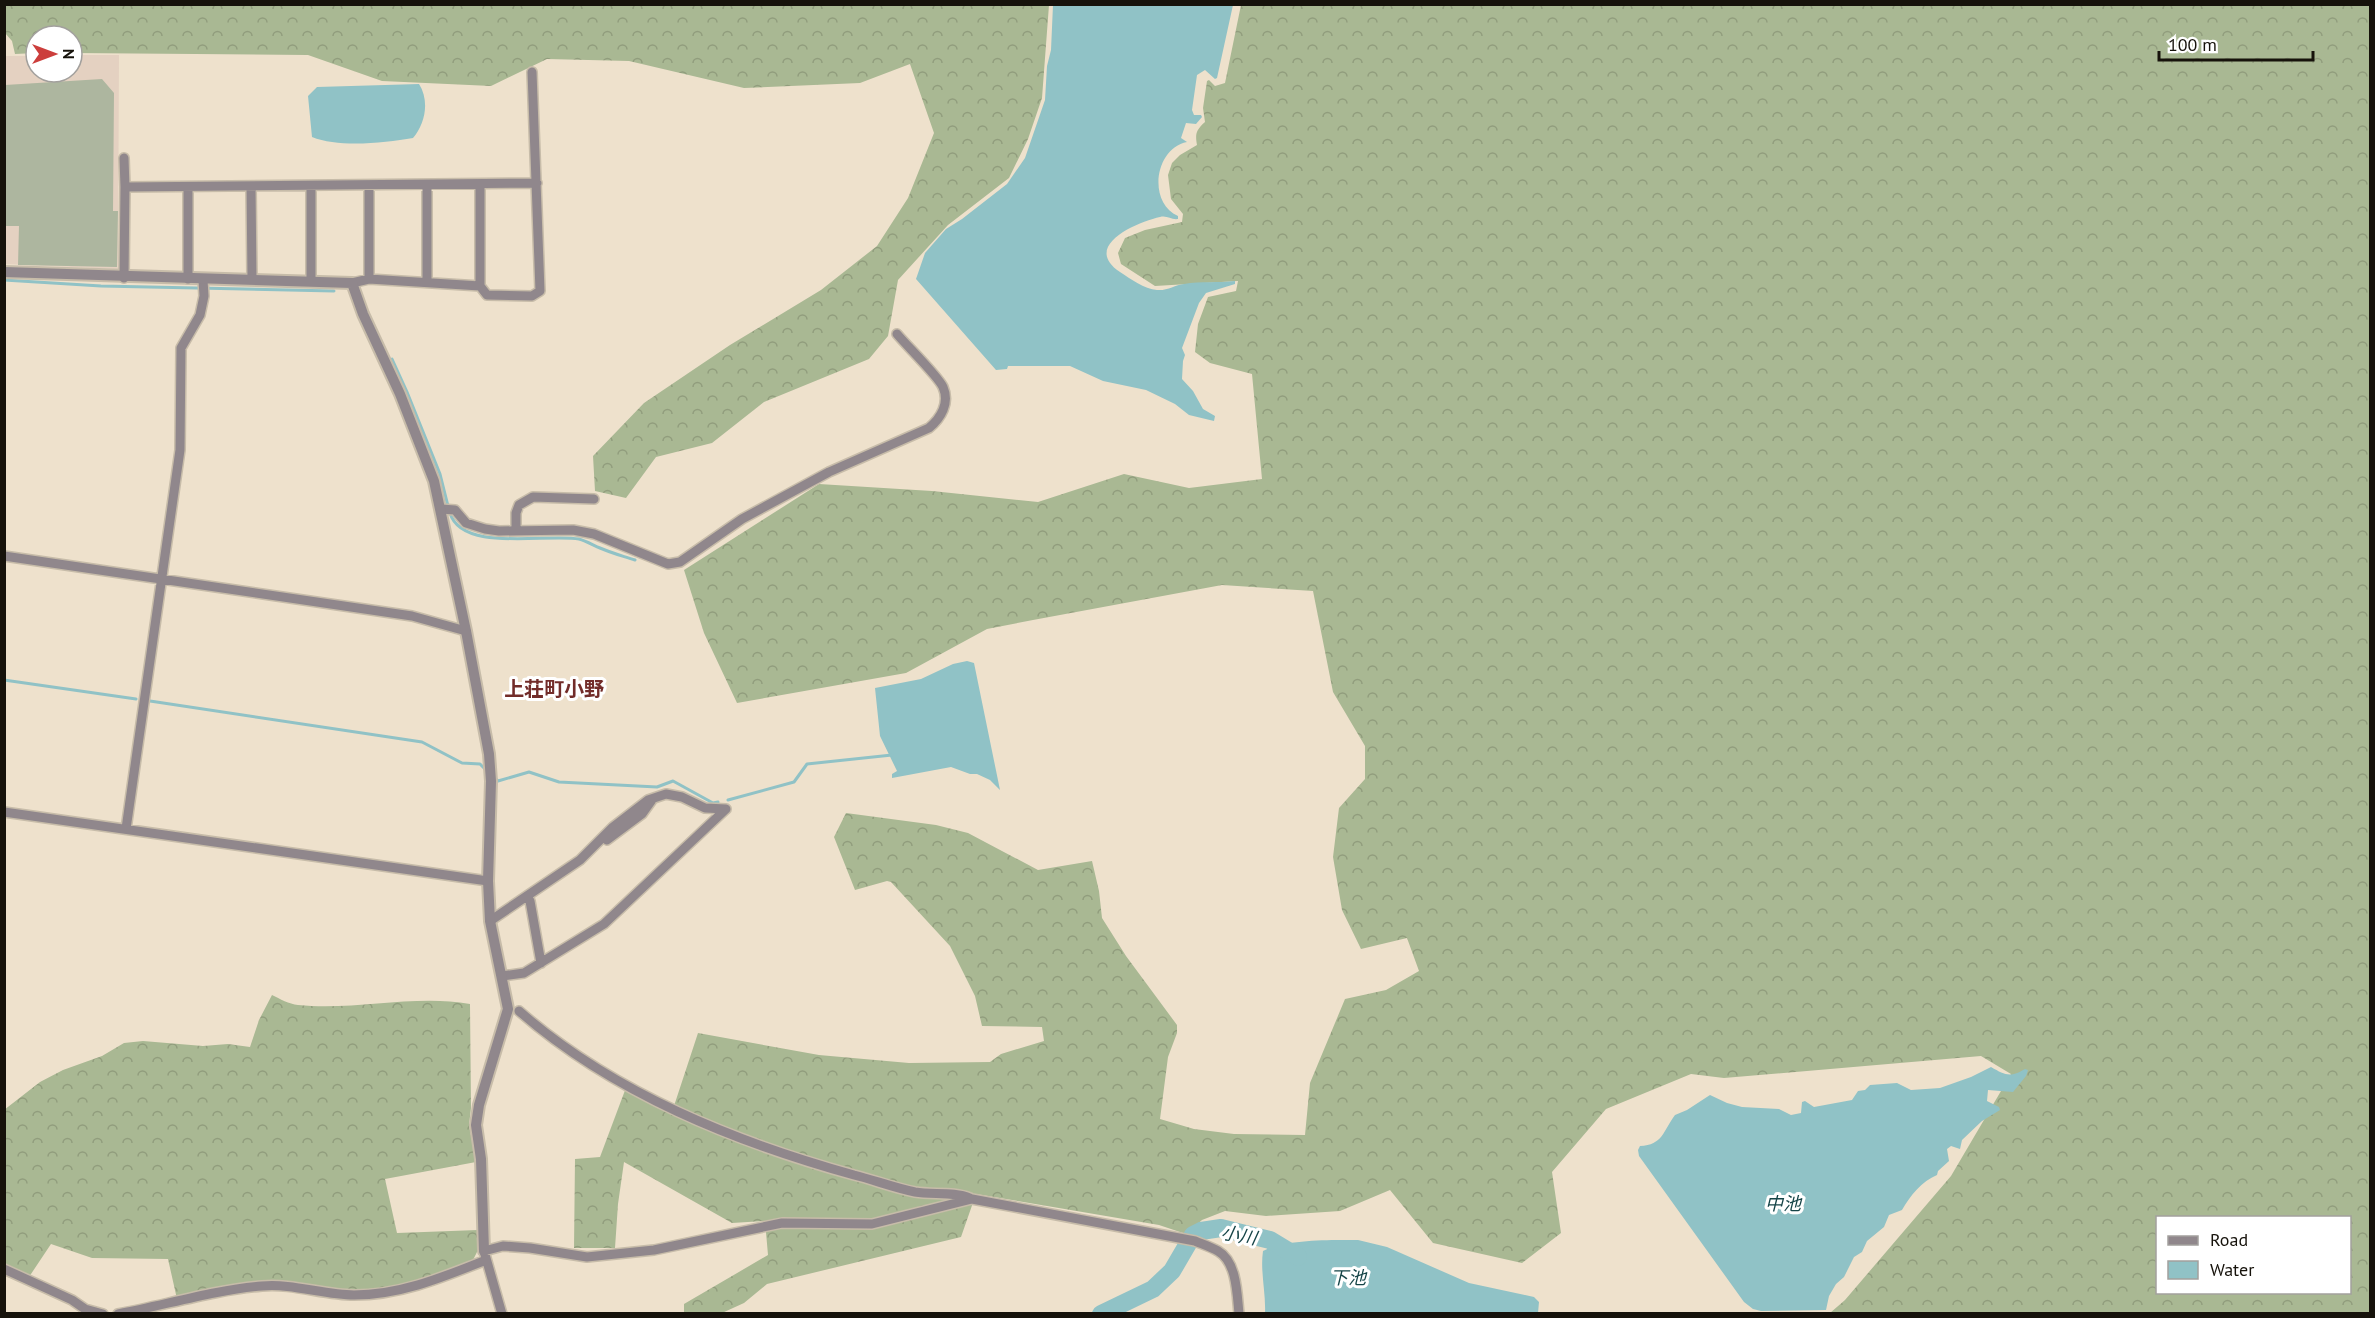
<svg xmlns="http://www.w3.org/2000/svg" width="2375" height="1318" font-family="'PT Sans','Noto Sans JP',sans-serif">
<defs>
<pattern id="forest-crowns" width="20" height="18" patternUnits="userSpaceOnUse" patternTransform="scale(1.5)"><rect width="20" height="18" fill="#a9b893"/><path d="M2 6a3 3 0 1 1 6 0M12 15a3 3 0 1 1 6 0" fill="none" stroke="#919d7d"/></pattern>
</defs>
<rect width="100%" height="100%" fill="#eee1cc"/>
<path fill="#e4d1c1" d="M72,55H119L118,269L5,264V56H36V72H72Z"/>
<path fill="url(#forest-crowns)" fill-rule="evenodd" d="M5,4H1049V5L1042,98L1028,139L1009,178L948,225L898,280L888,336L869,359L764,402L712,443L656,457L626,498L595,491L593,456L644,403L730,345L821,290L877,246L908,198L934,133L910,64L860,83L744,88L629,61L547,59L491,86L382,81L308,55L72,53V36H36V53L15,54L12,41L5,33Z
M1241,5H2370V1313H1830L1845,1300L1951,1176L2011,1074L1981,1056L1724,1078L1691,1074L1606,1109L1552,1172L1561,1233L1522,1263L1433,1243L1390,1190L1340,1211L1266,1216L1225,1211L1202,1220L1186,1234L1159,1225L976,1194L961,1237L767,1284L744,1303L722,1313H684V1304L768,1255L765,1221L732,1223L624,1162L618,1204L615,1248H574L575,1159L600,1157L627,1085L673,1109L698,1033L819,1055L909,1063L990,1062L1001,1054L1044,1041L1042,1027L982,1026L975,996L950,946L891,882L887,881L855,890L834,837L846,813L936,825L968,833L1038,870L1092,861L1099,891L1102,918L1126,956L1177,1025V1033L1168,1057L1160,1119L1194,1129L1234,1134L1305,1135L1310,1083L1345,999L1386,990L1419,971L1407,938L1361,949L1342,910L1333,857L1339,808L1365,779V746L1333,692L1313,591L1222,585L1033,620L987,629L906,673L737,703L704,633L684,570L819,484L932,491L1038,502L1124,474L1189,488L1262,479L1252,374L1210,363L1195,352L1198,324L1208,297L1236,291L1238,281L1155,286L1121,264L1118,253L1125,238L1145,230L1182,222L1183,214L1171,199L1168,175L1172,163L1180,155L1197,145C1195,134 1196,130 1205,122L1203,108L1207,81L1209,80L1215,86L1225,83ZM2158,1218H2350V1292H2158Z
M272,995C280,999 289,1004 298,1005C355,1011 414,994 470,1004L471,1108L469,1125L476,1162L385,1179L397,1233L478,1230L477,1252L472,1262L451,1271L397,1287L340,1291L294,1285L177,1299L168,1259L92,1258L51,1244L29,1277L5,1265L4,1110L40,1082L63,1070L102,1056L124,1043L143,1041L203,1046L228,1044L250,1047L259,1020Z"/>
<path fill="#adb69f" d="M102,79L114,93L113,211H118L117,267L18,265L19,226H5V85Z"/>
<path fill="#90c2c6" d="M1053,5H1233L1217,78L1215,79L1205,70L1197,75L1192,110L1194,115H1201L1202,117L1196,124L1186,123L1181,138L1187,142C1155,148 1147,202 1178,216V219C1171,220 1167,215 1160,217C1137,222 1081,246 1120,272C1131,279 1144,289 1157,290C1167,291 1175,285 1184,284C1201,281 1218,283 1235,281V284L1206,293L1199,303L1182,348L1185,355L1183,361L1182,379L1193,391L1203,409L1215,416L1214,421L1189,415L1175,404L1146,390L1103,381L1070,366H1008L1007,369L996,370L916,279L925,253L946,229L962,219L1007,184L1025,158L1045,100L1047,66L1051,50Z
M419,84C430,101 425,124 413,138C384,143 339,148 312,137L308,96L317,87Z
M967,661L974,663L1000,790L990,780L977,774H970L951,767L892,778V774L897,771L880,736L875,688L921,679L953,664Z
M1991,1067C2005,1075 2010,1078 2025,1069L2028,1070L2026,1076L2013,1092L1988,1090L1987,1101L1999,1107L2000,1110L1982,1121L1962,1140L1960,1149L1951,1146L1947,1149L1949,1161L1938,1171L1937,1175C1922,1181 1910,1196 1902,1210L1889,1215L1884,1227L1867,1241L1862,1252L1854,1257L1844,1277L1836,1284L1829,1296L1826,1310L1761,1311L1753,1309L1744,1302L1639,1156L1638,1150L1640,1146C1663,1145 1663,1131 1675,1115L1687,1110L1710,1095L1727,1103L1742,1107L1779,1109L1791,1115L1801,1113L1802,1102L1805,1101L1814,1107L1852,1100L1858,1091L1865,1090L1870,1085L1897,1083L1911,1090L1940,1088L1971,1077Z
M1358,1240L1387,1247L1469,1283L1534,1297L1539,1302L1538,1313H1265C1266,1293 1260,1271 1263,1251C1286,1239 1332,1240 1358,1240Z"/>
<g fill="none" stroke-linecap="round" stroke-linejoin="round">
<path stroke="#90c2c6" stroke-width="3" d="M4,280L101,286L334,291
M392,359L407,392L440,474L448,506
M450,513C462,553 547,533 579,539C586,541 593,545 600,548C611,553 623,556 635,560
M4,680L136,699
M150,701L422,742L462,763L480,764L487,771
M494,777L498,781L529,772L559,782L657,787L673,781L713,803L718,802
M728,800L794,782L807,764L892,755"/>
<path stroke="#90c2c6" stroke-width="18" d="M1101,1314L1153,1289L1172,1271L1193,1235L1201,1231L1221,1228L1270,1240L1298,1257"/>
<g stroke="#c7bca9" stroke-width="12">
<path id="minor" d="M124,158L125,187
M251,186L252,279
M311,186V281
M369,186V279
M188,187V279
M124,278L125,187L537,183
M427,282V185
M352,283L369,279L480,286L487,295L532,296L540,291L532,72
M480,286V184
M441,509L455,510L466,523L485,529L499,531L573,530L594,534L668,564L680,562L742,519L829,472L929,428C941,418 950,403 943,387C938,376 906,345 897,334
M516,531V513L519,505L533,497L594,499
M4,556L412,616L466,631
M4,812L488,881
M126,829L180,450L181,348L200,315L204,296L203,280
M607,840L642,814L652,800
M530,901L541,963
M490,921L580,860L613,827L648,800L666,794L682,797L705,808L726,809
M502,976L524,973L604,924L726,809
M519,1011C613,1093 735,1142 854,1175C874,1180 895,1188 915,1192C932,1195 954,1191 970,1198
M4,1269L72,1300L85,1309L103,1314
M118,1314C166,1305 214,1290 262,1286C292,1283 324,1295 354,1295C401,1295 443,1277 486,1260
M502,1314L484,1251L503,1246L530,1248L587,1257L654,1250L782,1223L872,1224L972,1199L1195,1241C1202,1244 1211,1247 1218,1251C1237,1262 1237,1294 1239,1314"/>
</g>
<g stroke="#c7bca9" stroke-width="14">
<path id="tertiary" d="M4,272L352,283L363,314L400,394L434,481L466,631L489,754L491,781L488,881L490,921L508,1009L479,1105L476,1125L481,1159L484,1251"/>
</g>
<use href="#minor" stroke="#90878c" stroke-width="9"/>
<use href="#tertiary" stroke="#90878c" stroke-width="10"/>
</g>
<g text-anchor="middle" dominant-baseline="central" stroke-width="6" stroke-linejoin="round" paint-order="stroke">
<g font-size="18" font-style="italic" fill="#154447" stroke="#fff">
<text x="1783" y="1203">中池</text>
<text transform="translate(1239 1235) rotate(10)">小川</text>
<text x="1348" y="1277">下池</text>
</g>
<g font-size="20" font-weight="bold" fill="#722c29" stroke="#fff">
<text x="554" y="689">上荘町小野</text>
</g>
</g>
<rect width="2375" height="1318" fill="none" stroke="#16120b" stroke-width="12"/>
<rect x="2156" y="1216" width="195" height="78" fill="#ffffff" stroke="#a2a09d" stroke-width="1.5"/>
<rect x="2168" y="1236" width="30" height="9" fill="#90878c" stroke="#a2a09d" stroke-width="1.5"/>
<text x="2210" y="1246" font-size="18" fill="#16120b">Road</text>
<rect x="2168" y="1261" width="30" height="18" fill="#90c2c6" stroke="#a2a09d" stroke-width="1.5"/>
<text x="2210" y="1276" font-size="18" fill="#16120b">Water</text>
<g transform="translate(54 54) rotate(90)"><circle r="28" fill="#ffffff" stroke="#a2a09d" stroke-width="1.5"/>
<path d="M0-4.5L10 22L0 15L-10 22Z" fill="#cc3e3c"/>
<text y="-9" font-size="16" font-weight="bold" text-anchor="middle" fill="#16120b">N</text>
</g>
<path d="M2159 51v9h154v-9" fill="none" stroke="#16120b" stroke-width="3"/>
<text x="2168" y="51" font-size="18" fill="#16120b" stroke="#ffffff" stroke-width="4.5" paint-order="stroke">100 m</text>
</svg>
